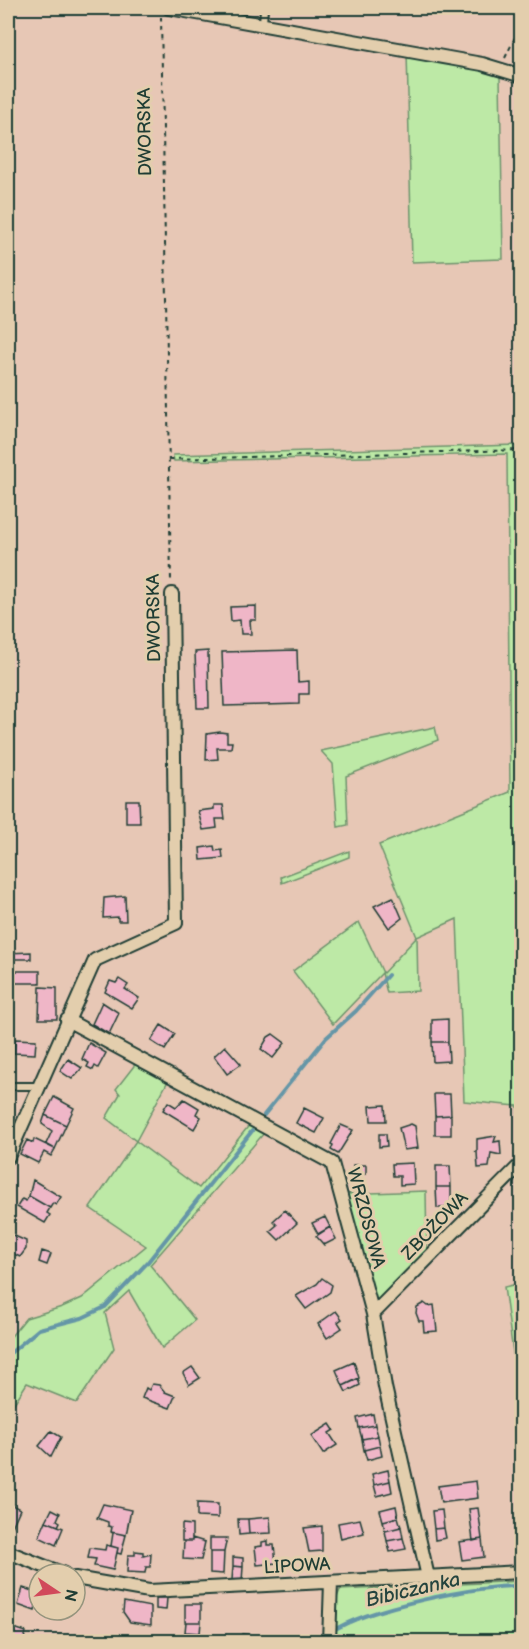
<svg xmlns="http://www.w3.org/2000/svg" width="529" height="1649" font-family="'Balsamiq Sans',sans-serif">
<rect width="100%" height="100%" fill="#e7c7b5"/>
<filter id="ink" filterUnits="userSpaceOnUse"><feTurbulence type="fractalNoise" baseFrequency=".0167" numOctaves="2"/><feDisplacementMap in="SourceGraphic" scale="12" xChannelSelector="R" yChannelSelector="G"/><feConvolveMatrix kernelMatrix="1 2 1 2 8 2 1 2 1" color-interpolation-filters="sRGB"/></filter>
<g filter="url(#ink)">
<path fill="#bde9a6" stroke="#6e936d" stroke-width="1.5" d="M407,52L462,63L500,75L503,259L412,262Z
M521,445L522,1159L520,1161L518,1106L464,1101L457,919L417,937L418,991L387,993L382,973L333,1024L293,971L359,922L383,973L417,937L379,845L510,792L507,454L174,461L173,455Z
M435,727L438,740L346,776L348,825L338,827L333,764L321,751Z
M349,851V857L282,883L281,877Z
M137,1062L169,1079L136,1141L199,1188L251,1123L265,1132L150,1265L195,1320L162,1348L129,1291L105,1313L114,1348L77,1403L27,1383L8,1413V1340L26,1318L62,1307L82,1298L146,1246L90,1208L136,1141L106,1118L120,1094L116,1089Z
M426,1191L427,1254L377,1302L371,1299L343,1194Z
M521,1283L522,1402L520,1403L504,1287Z
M521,1581V1641H335L334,1605L340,1590Z"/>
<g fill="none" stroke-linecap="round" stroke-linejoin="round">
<path stroke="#6596a7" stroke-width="4" d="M264,1115L326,1038L356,1011L388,975
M8,1355L39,1329L82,1318L105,1307L147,1263L252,1131
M331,1632C364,1609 481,1584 522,1586
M317,1642L325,1636"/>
</g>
<path fill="#efb6c7" stroke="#1f3d34" stroke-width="1.5" d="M256,606V620H250L251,634H241L240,620L231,621L230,607Z
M297,650L298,682L309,681V694H299V704L224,706L222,652Z
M208,651L209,708H197L195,652Z
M220,732L227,733V742H232L231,748H217L218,759L206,760L207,734Z
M126,800H139L140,823H126Z
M214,805H223L225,819H216L217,828L203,830L198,811L214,809Z
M214,846L215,851L222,850L223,858L201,860L200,848Z
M125,896L126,921H118V917L103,918L104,898Z
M393,897L402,918L389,928L374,906Z
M31,952V959H8V953Z
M8,971H40V983H8Z
M119,979L128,985L125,989L139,998L132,1008L105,992L110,981L116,983Z
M40,987L57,988V1019H39Z
M102,1002L119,1013L109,1034L92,1024Z
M448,1019V1042H432V1020Z
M161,1025L175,1034L165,1050L151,1041Z
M273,1034L285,1043L273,1058L261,1049L268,1037Z
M15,1039L36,1040L35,1054L14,1053Z
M432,1042H448L449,1061L433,1062Z
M89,1043L106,1053L98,1068L95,1066L93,1070L87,1067L89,1063L82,1059Z
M225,1046L241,1064L227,1074L214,1056Z
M68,1059L82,1068L72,1079L60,1071Z
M434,1094H450L451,1115L435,1116Z
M54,1097L74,1108L66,1125L45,1115Z
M184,1099L199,1108L196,1114L201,1117L194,1129L163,1110L168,1102L176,1107Z
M385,1105L386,1121H371L370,1106Z
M304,1108L324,1118L316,1133L296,1123Z
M45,1115L66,1125L55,1149L46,1144L52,1131L42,1124Z
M451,1115V1135H435V1116Z
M411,1124L415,1126L418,1148L404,1150L399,1128Z
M341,1125L353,1130L338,1154L331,1150L333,1145L331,1144Z
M379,1134H386L387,1146L379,1147Z
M496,1136L494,1142L500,1141L501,1155L491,1153L489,1167L478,1168L477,1152L475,1151H477V1139Z
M34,1139L55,1149L51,1156L44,1152L38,1163L20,1154L27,1140L33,1143Z
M413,1163L414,1184L400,1185V1176H393L392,1164Z
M353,1165H366V1174H353Z
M436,1166H450L451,1187H436Z
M33,1180L61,1197L56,1205L53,1203L50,1208L29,1196Z
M436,1187H451V1208H437Z
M29,1196L50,1208L47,1213L50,1215L45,1223L17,1207L22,1199L26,1201Z
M285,1210L297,1223L279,1240L270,1231L277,1225L273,1221Z
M325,1217L330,1227L318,1234L312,1223Z
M330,1227L336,1239L324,1245L316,1236Z
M8,1233L26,1241V1249L20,1257L8,1251Z
M42,1251L51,1254L47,1265L39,1262Z
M322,1278L332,1285L330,1292L306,1309L296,1296L317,1284Z
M424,1303L428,1306L434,1305L437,1331L424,1332L423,1321H419L416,1313L417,1307Z
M336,1311L342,1319L338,1322L342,1328L327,1338L318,1324Z
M354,1362L359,1378L343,1386L336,1370Z
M192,1367L200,1378L189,1385L183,1373Z
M358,1379L360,1385L346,1392L343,1386Z
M152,1384L159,1385L165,1392L175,1396L170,1408L142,1398L146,1388L149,1390Z
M373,1414L375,1425L359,1428L357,1418Z
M330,1424L334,1430L329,1433L337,1445L323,1454L311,1436Z
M375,1425L378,1436L362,1439L359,1428Z
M51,1431L61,1437L51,1457L39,1446Z
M378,1436L380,1446L364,1450L362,1439Z
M380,1446L382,1456L367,1460L364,1450Z
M388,1470L390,1481L374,1485L372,1474Z
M390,1481L392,1492L377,1496L374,1485Z
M476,1481L478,1498L441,1503L438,1486Z
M8,1503L20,1509L12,1527L8,1525Z
M197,1503L218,1504V1518L197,1517Z
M103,1504L131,1510L126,1535L111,1532L112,1527L108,1526V1522L97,1518Z
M396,1506L398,1517L383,1521L380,1510Z
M478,1508L482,1539L473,1541L469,1509Z
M52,1509L60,1513L57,1520L60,1522L58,1526L46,1521Z
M442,1510L444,1528L434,1529L432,1511Z
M270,1517L271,1533L249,1534L248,1519Z
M398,1517L401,1527L385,1531L383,1521Z
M238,1519H248L249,1534L239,1535Z
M360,1519L364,1533L341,1539L338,1523Z
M46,1521L63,1528L56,1545L39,1537Z
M182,1524L192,1525V1541H182Z
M322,1526V1551L309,1552L304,1528Z
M401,1527L403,1538L387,1541L385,1531Z
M444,1528L446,1538L435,1540L434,1529Z
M111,1532L126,1535L121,1554L117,1553L118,1548L111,1546L113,1533Z
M192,1538L205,1542L201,1560L183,1559L184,1541H192Z
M210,1538H227L224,1552H210Z
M403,1538L406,1549L390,1552L387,1541Z
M482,1539L484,1557L462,1560L459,1542Z
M267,1541V1545H274L276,1563L257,1565L255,1547L262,1546V1542Z
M106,1545L118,1548L113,1570L94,1566L96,1559L88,1558L90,1548L105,1550Z
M135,1551L143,1552V1556L151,1554L150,1567H146L145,1573L127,1572L128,1555H135Z
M210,1552H224L223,1574L210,1573Z
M233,1557L243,1558V1567L233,1566Z
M233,1566L243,1567L242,1581L232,1580Z
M23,1588L39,1593L35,1611L18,1605Z
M156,1598H167L166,1610L156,1609Z
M124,1602L151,1607V1625L130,1622L123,1612Z
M185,1604H201V1622H185Z
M186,1622H201L200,1633L185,1632Z
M8,1626L26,1632L23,1642L8,1641Z
M242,1634L262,1636L261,1642H241Z"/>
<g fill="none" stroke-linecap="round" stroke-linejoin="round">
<g stroke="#1f3d34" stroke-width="10">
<path id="service" d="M263,24L264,8
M8,1086H38"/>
</g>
<g stroke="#1f3d34" stroke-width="16">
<path id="minor" d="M169,8L482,64L522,76
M67,1020L332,1163L373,1314L385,1387L428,1577
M8,1157L95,960L176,923L172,594
M373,1314L522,1163
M8,1552L64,1574
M75,1578L149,1591L522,1572
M329,1642L331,1582"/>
</g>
<path stroke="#1f3d34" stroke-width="2" stroke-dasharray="4.5 4.5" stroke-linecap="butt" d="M161,17L171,582
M505,58L522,23
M169,459L522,450"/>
<use href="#service" stroke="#e3cead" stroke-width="6"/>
<use href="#minor" stroke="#e3cead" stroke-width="12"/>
</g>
</g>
<g text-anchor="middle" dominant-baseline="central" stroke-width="6" stroke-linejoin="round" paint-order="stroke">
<g font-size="18" fill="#1f3d34" stroke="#e3cead">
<text transform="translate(145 132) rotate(-91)">DWORSKA</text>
<text transform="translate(154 618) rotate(-91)">DWORSKA</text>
<text transform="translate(366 1218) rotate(75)">WRZOSOWA</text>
<text transform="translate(435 1226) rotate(-46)">ZBOŻOWA</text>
<text transform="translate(297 1566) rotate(-3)">LIPOWA</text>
</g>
<g font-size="20" font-style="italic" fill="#25443e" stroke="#e3cead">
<text transform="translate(413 1590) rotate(-13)">Bibiczanka</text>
</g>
</g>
<rect width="529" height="1649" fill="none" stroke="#e3cead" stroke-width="30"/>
<rect x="15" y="15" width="499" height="1619" fill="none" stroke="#1f3d34" stroke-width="2" filter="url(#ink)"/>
<g transform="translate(57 1592) rotate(103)"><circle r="28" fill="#e3cead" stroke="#95947d" stroke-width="1.5"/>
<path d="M0-4.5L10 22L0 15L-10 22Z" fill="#d1495b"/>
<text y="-9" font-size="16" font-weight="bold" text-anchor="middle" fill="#1f3d34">N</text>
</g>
</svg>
